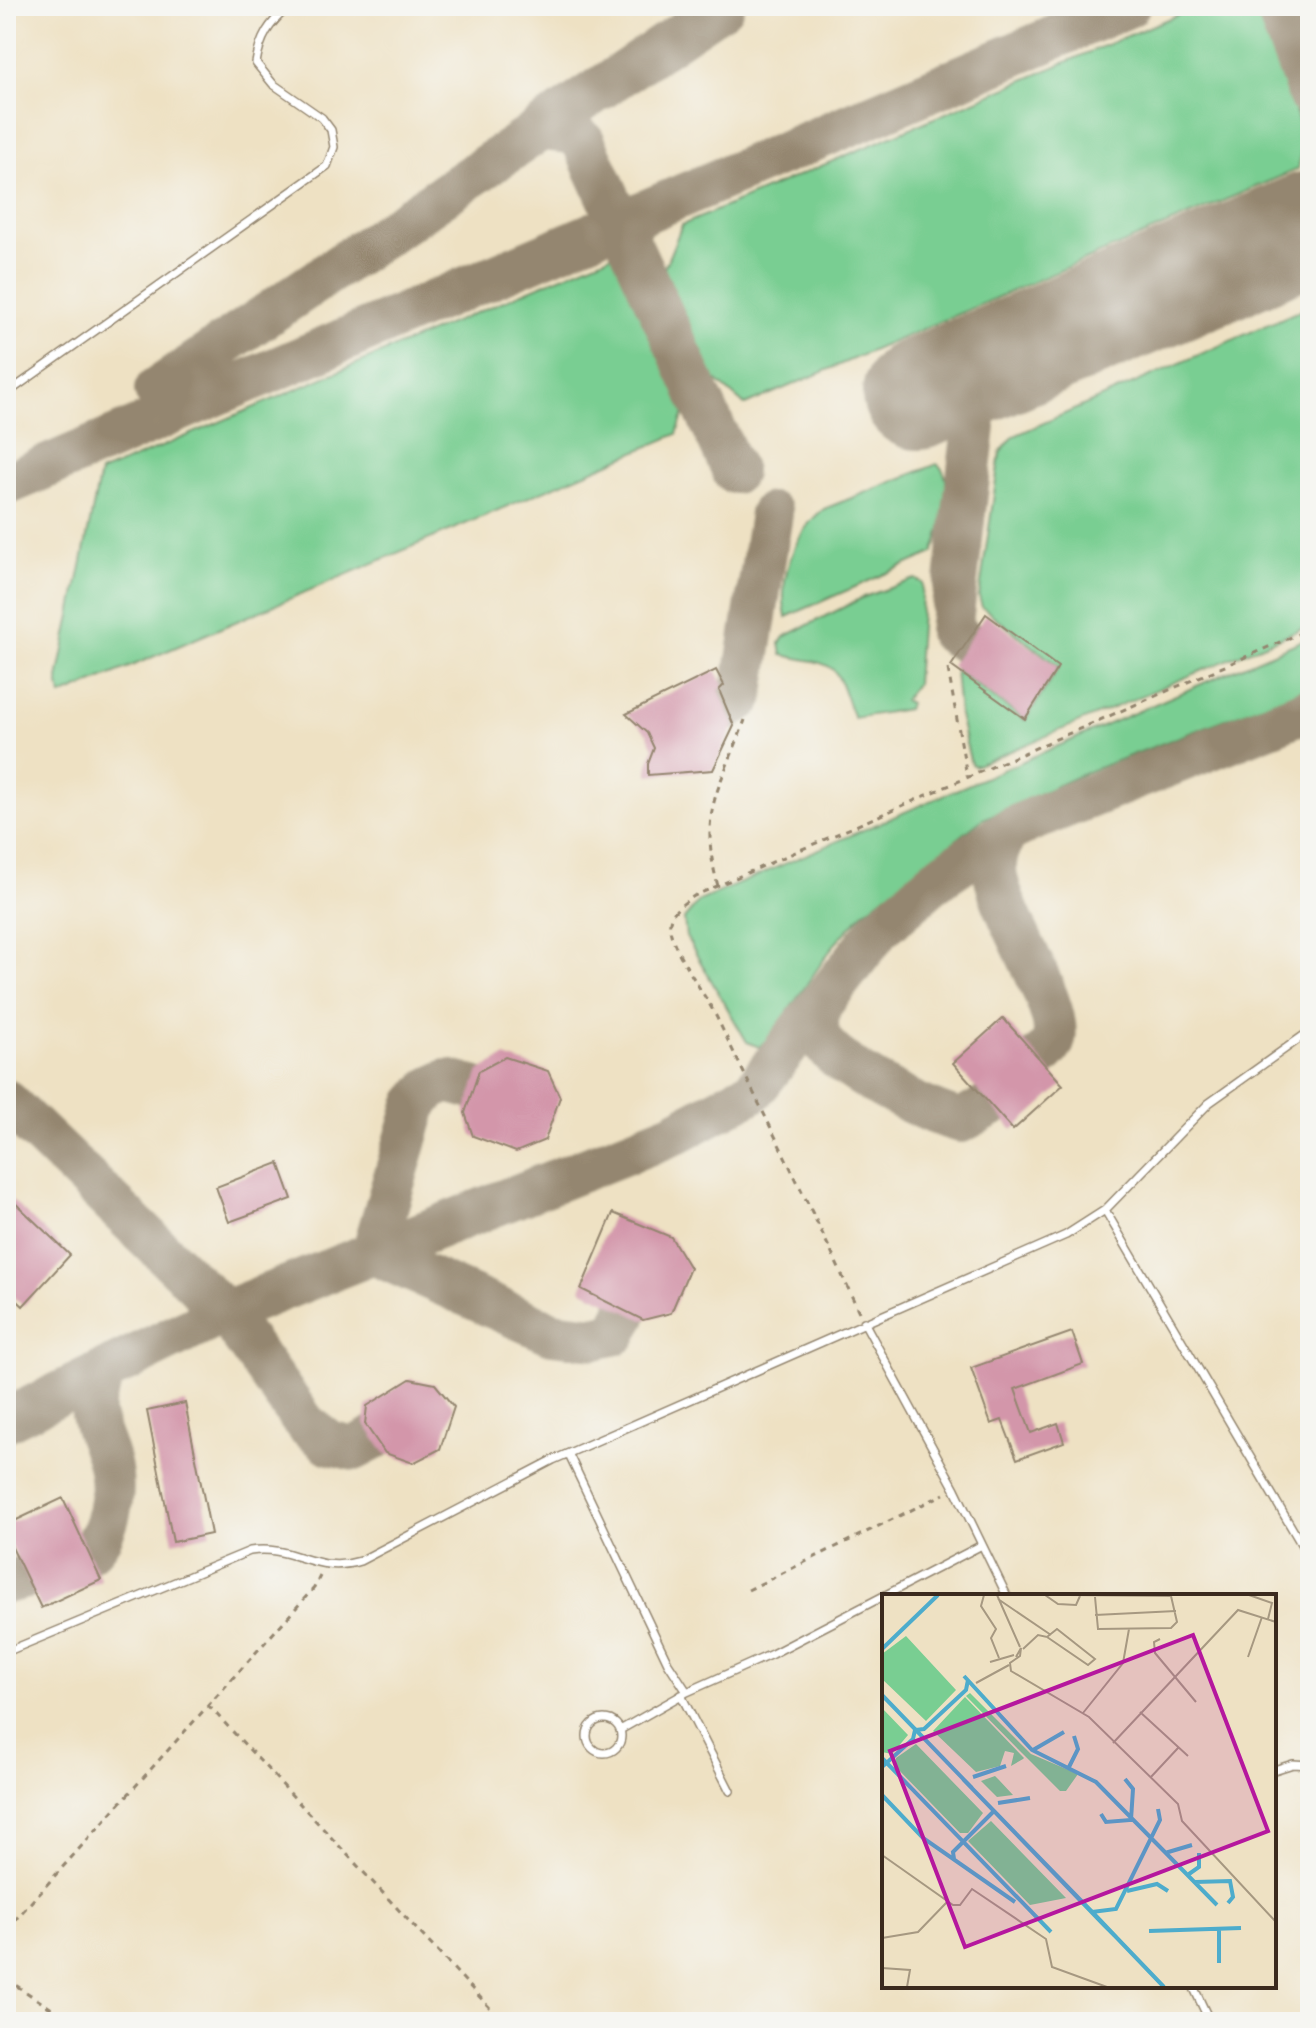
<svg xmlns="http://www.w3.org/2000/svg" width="1316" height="2028" font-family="'Balsamiq Sans',sans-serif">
<rect width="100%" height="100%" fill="#f6f6f2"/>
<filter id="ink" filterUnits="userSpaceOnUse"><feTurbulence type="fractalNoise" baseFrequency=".0125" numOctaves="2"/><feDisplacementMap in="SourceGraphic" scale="16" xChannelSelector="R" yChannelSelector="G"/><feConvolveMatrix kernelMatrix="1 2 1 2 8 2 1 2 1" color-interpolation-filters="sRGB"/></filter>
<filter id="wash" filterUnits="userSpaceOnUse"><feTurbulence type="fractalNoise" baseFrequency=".006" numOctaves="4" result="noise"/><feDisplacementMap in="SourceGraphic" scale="32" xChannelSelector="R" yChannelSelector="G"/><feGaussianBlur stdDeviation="1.8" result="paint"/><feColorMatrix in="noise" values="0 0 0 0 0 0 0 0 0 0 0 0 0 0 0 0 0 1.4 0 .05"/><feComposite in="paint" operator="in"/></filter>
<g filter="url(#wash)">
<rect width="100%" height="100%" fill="#eee1c3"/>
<path fill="#79ce92" stroke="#5a7c58" stroke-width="2" d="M1198,6H1235L1259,18L1304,135L1298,169L745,405L711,376L663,271L682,225Z
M1295,6H1310V44Z
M616,253L684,413L677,434L61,696L58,679L100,473Z
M1310,306V625L975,766L971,764L959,715L955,670L1025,720L1059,667L982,607L979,597L1000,453L1014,436Z
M937,464C958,478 940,534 933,553L786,617C778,581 794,531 824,509Z
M915,579L923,583L916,684L904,700L909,704L907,709L854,718C831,662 846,667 782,655L780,643L784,637L864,597Z
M1310,637V687L1085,773L983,819L863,913L834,945L771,1036L759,1047L747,1042L686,937L684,919L699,901Z"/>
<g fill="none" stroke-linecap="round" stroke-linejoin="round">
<path stroke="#948670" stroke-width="44" d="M1276,6L1310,96
M543,129L572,132L583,141L734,472
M156,390L722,6
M6,484L1128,6
M966,642L950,632L974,427
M727,709L742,698L771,514
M1006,832C1001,843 994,854 995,868C995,908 1063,1004 1054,1039C1052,1047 1045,1053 1039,1058
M819,1008C817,1018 815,1028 820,1038C833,1067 930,1115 961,1121L991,1105
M473,1088L447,1081L430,1089L416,1105L373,1253L552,1333L595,1338L616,1333L627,1311
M6,1101L225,1312L305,1424L330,1443L354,1449L375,1438
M6,1420L225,1312L673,1134L753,1091L880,928L937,879L1006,832L1033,819L1310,709
M88,1551C109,1534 115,1495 110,1469C107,1450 96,1433 93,1414C91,1398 98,1385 105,1372
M6,1582L26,1577"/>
<path stroke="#948670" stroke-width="112" d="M918,394L1310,227"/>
</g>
<g id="blocks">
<path fill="#d396aa" d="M986,614L1058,667L1025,719L951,666Z
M716,670L724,685L719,690L734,726L713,770L648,775V764L654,748L647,733L626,714Z
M1003,1018L1063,1085L1013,1130L953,1063Z
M505,1057L548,1071L560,1097L545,1140L516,1152L473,1136L465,1113L479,1071Z
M279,1163L292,1199L229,1222L216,1187Z
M12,1200L70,1255L23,1306L6,1290V1207Z
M613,1213L671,1237L690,1268L671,1313L643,1320L581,1289Z
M1072,1332L1083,1364L1015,1389L1031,1433L1058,1423L1064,1442L1017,1459L1002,1420L991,1424L971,1368Z
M410,1379L435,1384L454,1407L440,1449L413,1463L385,1453L365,1424L367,1406Z
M185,1403L211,1534L173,1542L147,1411Z
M63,1498L101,1580L41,1608L6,1535V1525Z"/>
</g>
</g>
<g filter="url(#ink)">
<use href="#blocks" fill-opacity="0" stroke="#948670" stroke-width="2"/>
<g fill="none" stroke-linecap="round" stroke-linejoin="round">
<g stroke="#948670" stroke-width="10">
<path id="lane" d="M6,394L327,166L334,147L331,130L322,118L273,84L256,63C260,37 269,24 289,6
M1105,1210L1310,1559
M864,1322L955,1489L1007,1596
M569,1455L668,1663L687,1692
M6,1652L250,1551C294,1544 315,1575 360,1561L553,1460L1066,1235L1105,1210L1209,1103L1310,1031
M681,1695L730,1791
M587 1736a17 17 0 1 1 34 0a17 17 0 1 1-34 0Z
M620,1730L687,1692L772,1654L982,1545
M1274,1770L1293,1764L1310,1765
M1193,1986L1210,2022"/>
</g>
<path stroke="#948670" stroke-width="3" stroke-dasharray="6 6" stroke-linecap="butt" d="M948,669L967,776
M718,886C697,809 721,788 745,720
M859,1312C814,1213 765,1117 718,1020C706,995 677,957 671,934C665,914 680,906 694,896L1310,629
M748,1590L944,1494
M208,1705L503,2022
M6,1930L314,1588L320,1576
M6,1979L72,2022"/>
<use href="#lane" stroke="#fff" stroke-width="7"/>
</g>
</g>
<g transform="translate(882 1594)">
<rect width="394" height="394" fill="#eee1c3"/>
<path d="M24,42L74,96L44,127L0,85V60ZM88,99L149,160L196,180L184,197H178L140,159L84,102ZM83,103L142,164L141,165L129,172L132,159L123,157L118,172L94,178L51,137ZM0,114L26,141L10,160L0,158ZM34,150L101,219L86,239H78L13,172L14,164ZM113,182L117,186L131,201L115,203L99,187ZM109,227L184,304L148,311L86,247Z" fill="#79ce92"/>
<path fill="none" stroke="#4daccc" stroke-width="4" d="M0,55L56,1M82,82L150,156L214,188L335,311M0,101L90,194M151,156L182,138M0,164L169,338M0,173L31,145L33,136L42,135L84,96L86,86M187,173L196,155L192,142M91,183L124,172M0,201L41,244L133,308M116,209L148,204M219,220L224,228L249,226L251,195L243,185M283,259L310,251M72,265L71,258L112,217M307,280L317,273V259M313,288L348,287L351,303L346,309M245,297L275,290L286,297M210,318L234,315L278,226L276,215M337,335V369M267,337L359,334M235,344L282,393M235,344L216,324L81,185L222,331L235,344"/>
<path fill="none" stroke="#a69881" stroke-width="2" d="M102,1L99,12L114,35L109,44L117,64M115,1L138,53M163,1L176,10L194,11L198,2M186,1L289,2L295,28L289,34L216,35L213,3M367,1L390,9L386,25M116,5L169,41M213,21L294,17M278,45L272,48L273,59L314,108M141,55L156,41L165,43L175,35L213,65L206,71L165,43M134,63L139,54L138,62L128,69L129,77L207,123L296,210L300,227L394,328M366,63L380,23M108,68L132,61M94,89L127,71M258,118L306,162M201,119L241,69L247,35M231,149L356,16L394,28M268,184L296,154M0,261L71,311H78L90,295L164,345L170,373L225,393M0,344L36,338L65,308M0,374L28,376L25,393"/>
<path fill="#b5179e" fill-opacity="0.15" stroke="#b5179e" stroke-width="4" d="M311,41L386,237L83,353L8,157Z"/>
<rect width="394" height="394" fill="none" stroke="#3b2a1e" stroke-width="4"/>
</g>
<rect width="1316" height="2028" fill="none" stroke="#f6f6f2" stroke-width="32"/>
</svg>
